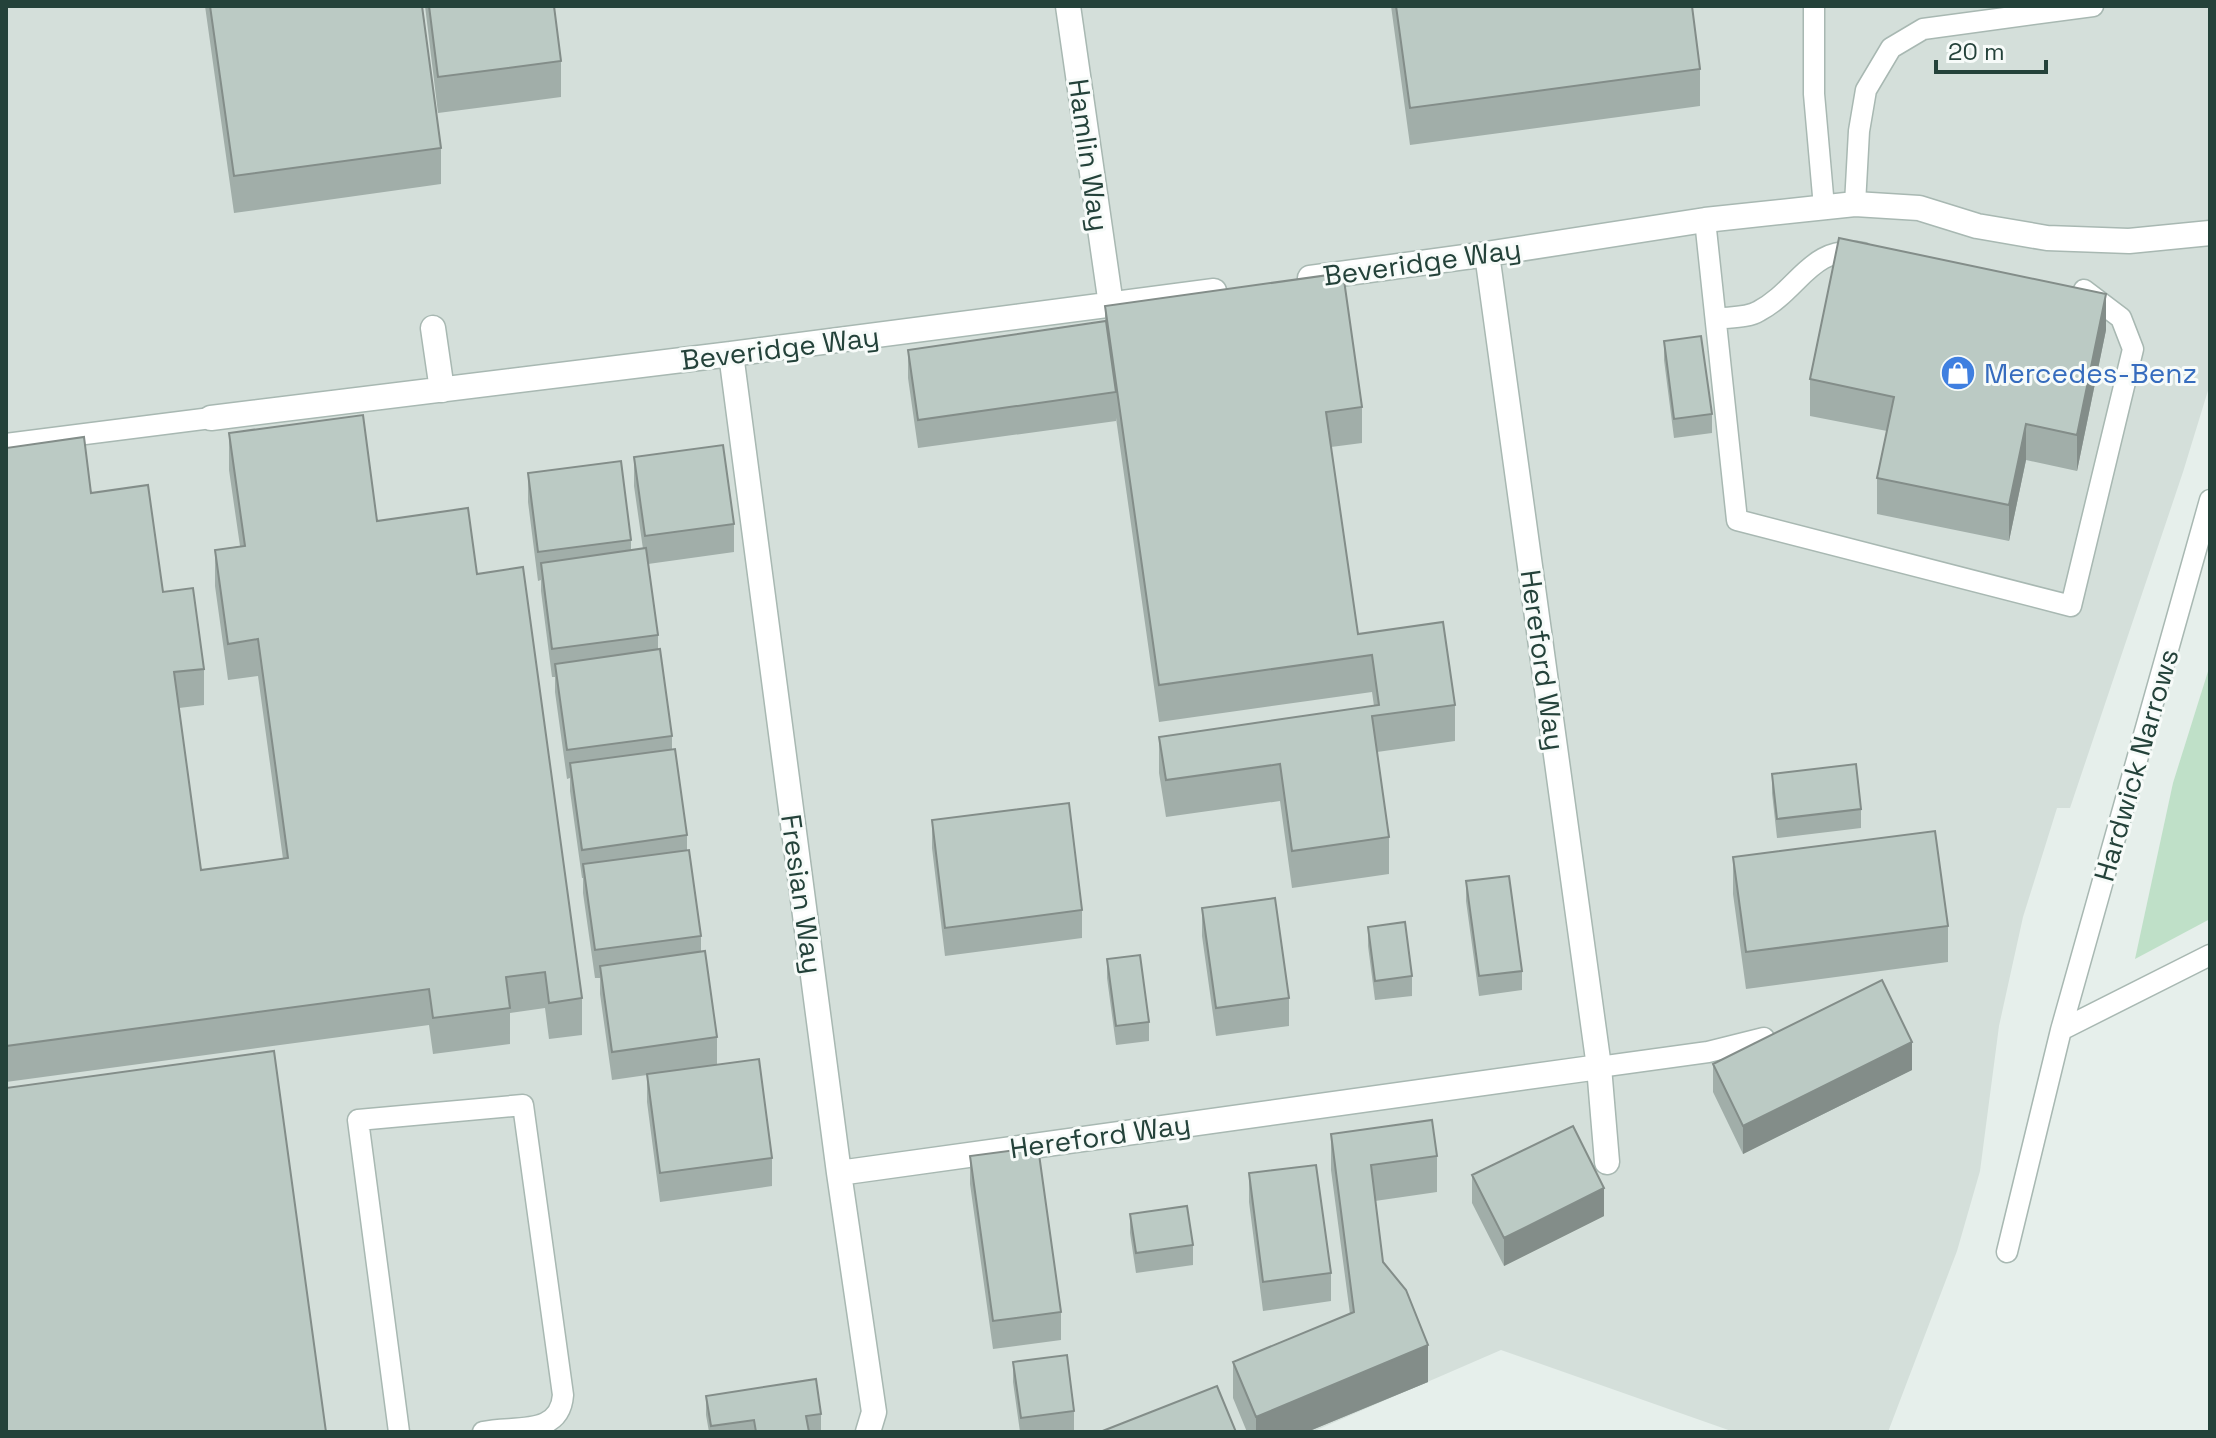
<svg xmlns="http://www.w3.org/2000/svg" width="2216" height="1438" font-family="'Space Grotesk',sans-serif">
<rect width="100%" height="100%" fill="#e6efeb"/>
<path fill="#d4dfda" d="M6,6H2210V384L2183,472L2070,808H2057L2023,917L1999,1026L1980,1171L1957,1251L1888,1432H1734L1501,1350L1312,1432H6Z"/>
<path fill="#bfe0c8" d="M2210,665V919L2135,959L2173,783Z"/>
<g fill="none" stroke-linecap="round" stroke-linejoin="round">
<g stroke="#a8b8b2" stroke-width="23">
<path id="service" d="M1814,6V94L1824,207
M1855,204L1859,131L1866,90L1891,48L1923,29L2093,6
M1705,220L1737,520L2071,606L2133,349L2121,318L2084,290
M1716,319C1729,317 1748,318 1759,311C1800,289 1811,244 1863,253
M6,444L211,418
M2061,1030L2210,955
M1599,1067L1708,1052L1764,1038
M2007,1252L2061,1030L2210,500
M399,1432L358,1120L523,1105L563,1395C560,1437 514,1425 483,1432"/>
</g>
<g stroke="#a8b8b2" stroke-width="27">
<path id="minor" d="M1068,6L1111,305
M1487,254L1599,1067L1607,1162
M1310,278L1487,254L1705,220L1855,204L1919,208L1977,226L2047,238L2129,241L2210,233
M433,328L442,390
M731,354L839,1173L874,1412L868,1432
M211,418L731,354L1214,291
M839,1173L1599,1067"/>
</g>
<use href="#service" stroke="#fff" stroke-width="20"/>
<use href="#minor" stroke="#fff" stroke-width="24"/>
</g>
<path fill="#a1aea9" d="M205,6H422L441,148V184L234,213Z
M425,6H554L561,61V97L438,113Z
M1391,6H1692L1700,69V106L1410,145Z
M1105,306L1362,407V443L1331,447L1358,634L1455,705V741L1377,752L1389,837V874L1292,888L1280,801L1166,817L1159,773V737L1374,706L1372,692L1159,722L1116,418V421L918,448L908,378V350L1105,321Z
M2106,330L2077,471L2026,460L2009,541L1877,514V478L1887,431L1810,416V379Z
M1664,341L1712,414V433L1674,438L1664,360Z
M229,433L377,521L477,574L582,998V1035L549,1039L545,1008L510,1013V1044L433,1054L429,1025L6,1082V448L91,493L163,592L204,669V705L179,708L201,870L283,859L258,676L228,680L215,586V550L240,546L229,470Z
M634,457L734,524V552L648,564L658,635V650L672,736V750L687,835V850L701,936V952L717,1037V1065L772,1158V1186L660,1202L647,1102V1075L612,1080L600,994V978H595L583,893V878H582L570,791V778L567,779L555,692V677H552L541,591V580L538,581L528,502V473L631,540V550L643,549L634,486Z
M1772,774L1861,809V828L1777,838L1772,793Z
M932,820L1082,910V938L945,956L932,848Z
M1733,857L1948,926V962L1746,989L1733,894Z
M1466,881L1522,971V990L1479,996L1466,901Z
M1202,908L1289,998V1026L1216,1036L1202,936Z
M1368,927L1412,976V996L1375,1000L1368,946Z
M1107,959L1149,1022V1041L1116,1045L1107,978Z
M1713,1064L1912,1070L1743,1154L1713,1092Z
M1331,1134L1437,1156V1192L1375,1201L1383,1262L1428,1382L1307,1432H1247L1233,1398V1362L1350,1314L1331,1170Z
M970,1156L1061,1312V1340L993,1349L970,1184Z
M1249,1173L1331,1273V1301L1263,1311L1249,1202Z
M1472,1175L1604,1216L1504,1266L1472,1203Z
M1130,1214L1193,1245V1265L1136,1273L1130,1233Z
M1013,1362L1074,1411V1430L1061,1432H1020L1013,1382Z
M706,1396L821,1414V1432H709L706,1415Z"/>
<path fill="#838d89" d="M2106,294V330L2077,471V435Z
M2026,424V460L2009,541V505Z
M1912,1042V1070L1743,1154V1126Z
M1604,1188V1216L1504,1266V1238Z
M1428,1345V1382L1307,1432H1256V1417Z"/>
<path fill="#bbcac4" stroke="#838d89" stroke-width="2" d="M210,6H422L441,148L234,176Z
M429,6H554L561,61L438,77Z
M1396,6H1692L1700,69L1410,108Z
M1839,238L2106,294L2077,435L2026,424L2009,505L1877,478L1894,397L1810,379Z
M1343,273L1362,407L1326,412L1358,634L1443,622L1455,705L1372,716L1389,837L1292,851L1280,764L1166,780L1159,737L1379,705L1372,655L1159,685L1105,306Z
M1106,321L1116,392L918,420L908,350Z
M1701,336L1712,414L1674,419L1664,341Z
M363,415L377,521L468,508L477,574L523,567L582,998L549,1003L545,972L506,977L510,1008L433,1018L429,989L6,1046V448L84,437L91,493L148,485L163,592L193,588L204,669L174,672L201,870L288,858L258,639L228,644L215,550L245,546L229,433Z
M723,445L734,524L645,536L634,457Z
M621,461L631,540L538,552L528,473Z
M646,548L658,635L552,649L541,563Z
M660,649L672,736L567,750L555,664Z
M675,749L687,835L582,850L570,763Z
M1856,764L1861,809L1777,819L1772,774Z
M1069,803L1082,910L945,928L932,820Z
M1935,831L1948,926L1746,952L1733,857Z
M689,850L701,936L595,950L583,864Z
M1509,876L1522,971L1479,976L1466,881Z
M1275,898L1289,998L1216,1008L1202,908Z
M1405,922L1412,976L1375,981L1368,927Z
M705,951L717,1037L612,1052L600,966Z
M1140,955L1149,1022L1116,1026L1107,959Z
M1882,980L1912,1042L1743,1126L1713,1064Z
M274,1051L326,1432H6V1088Z
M759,1059L772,1158L660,1173L647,1074Z
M1432,1120L1437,1156L1371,1165L1383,1262L1406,1290L1428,1345L1256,1417L1233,1362L1354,1312L1331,1134Z
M1573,1126L1604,1188L1504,1238L1472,1175Z
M1038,1147L1061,1312L993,1321L970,1156Z
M1316,1165L1331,1273L1263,1282L1249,1173Z
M1187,1206L1193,1245L1136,1253L1130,1214Z
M1067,1355L1074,1411L1021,1418L1013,1362Z
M816,1379L821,1414L806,1416L809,1432H756L754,1420L711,1426L706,1396Z
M1217,1386L1236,1432H1100Z"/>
<defs>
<g id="shop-disc" transform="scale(1.8)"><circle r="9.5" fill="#3f7fe0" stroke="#f7fbf9"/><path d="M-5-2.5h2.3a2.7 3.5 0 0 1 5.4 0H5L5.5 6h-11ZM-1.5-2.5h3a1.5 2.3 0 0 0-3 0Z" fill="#fff"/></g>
</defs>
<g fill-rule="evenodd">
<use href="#shop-disc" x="1958" y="373"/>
</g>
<g text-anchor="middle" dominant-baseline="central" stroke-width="6" stroke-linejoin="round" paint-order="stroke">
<g font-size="28" fill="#24423a" stroke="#f7fbf9">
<text transform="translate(1089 155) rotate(82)">Hamlin Way</text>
<text transform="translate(1422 262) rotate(-8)">Beveridge Way</text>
<text transform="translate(780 348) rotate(-7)">Beveridge Way</text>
<text transform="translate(1543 660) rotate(82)">Hereford Way</text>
<text transform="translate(2136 765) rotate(-74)">Hardwick Narrows</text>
<text transform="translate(802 894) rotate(82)">Fresian Way</text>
<text transform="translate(1100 1136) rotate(-8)">Hereford Way</text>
</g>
<g font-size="28" fill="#366cbe" stroke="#f7fbf9" text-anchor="start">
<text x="1984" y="373">Mercedes-Benz</text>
</g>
</g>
<rect width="2216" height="1438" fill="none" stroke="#24423a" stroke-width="16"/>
<path d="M1936 60v12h110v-12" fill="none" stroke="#24423a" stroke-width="4"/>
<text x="1948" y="60" font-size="24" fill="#24423a" stroke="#f7fbf9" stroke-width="6" paint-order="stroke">20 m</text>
</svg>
